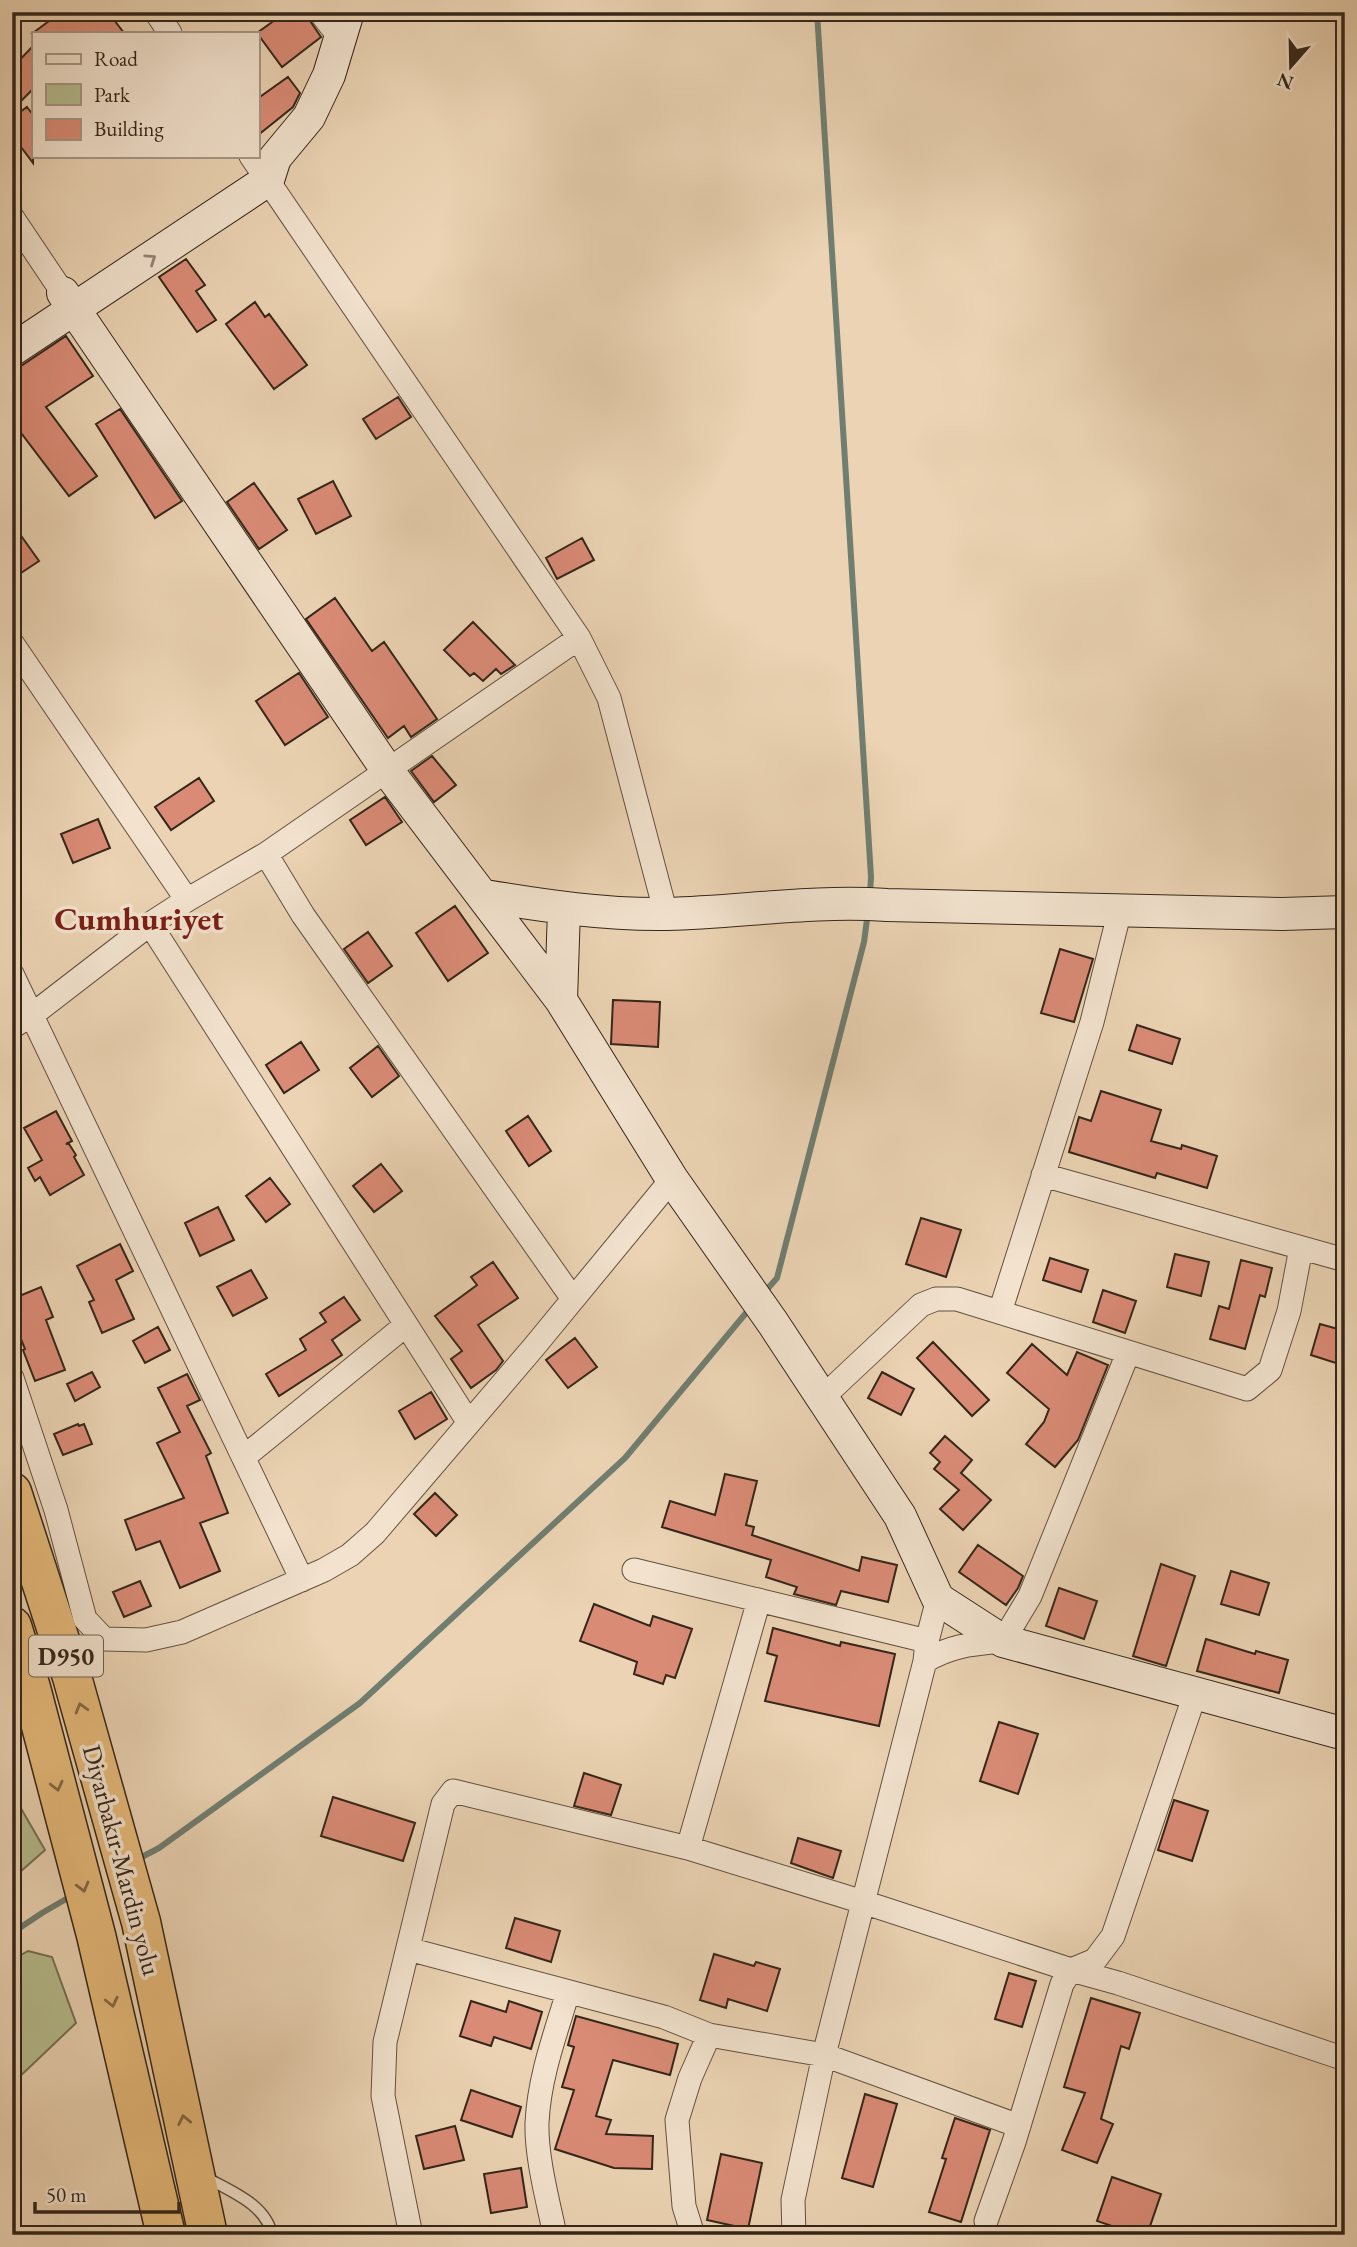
<svg xmlns="http://www.w3.org/2000/svg" width="1357" height="2247" font-family="'EB Garamond',serif">
<rect width="100%" height="100%" fill="#ebd3b3"/>
<filter id="stains"><feTurbulence type="fractalNoise" baseFrequency=".00286" numOctaves="4"/><feColorMatrix values="0 0 0 0 .2 0 0 0 0 .09 0 0 0 0 .02 0 0 0 .5 -.17"/></filter>
<radialGradient id="worn" r=".72"><stop offset=".6" stop-color="#630" stop-opacity="0"/><stop offset="1" stop-color="#630" stop-opacity=".3"/></radialGradient>
<path fill="#b6bc8e" stroke="#757154" stroke-width="2" d="M14,1769L15,1798L45,1850L12,1879Z
M28,1951L52,1957L76,2023L12,2084V1960Z"/>
<g fill="none" stroke-linecap="round" stroke-linejoin="round">
<path stroke="#707e71" stroke-width="6" d="M817,12L871,877L870,894
M763,1294L777,1278L864,942L868,912
M138,1859L159,1848L360,1703L625,1458L751,1307
M12,1933L42,1913L73,1895"/>
</g>
<path fill="#da8b76" stroke="#34261a" stroke-width="2" d="M61,12H108L124,33H33Z
M286,12H304L321,37L282,67L257,33Z
M33,46V89L12,110V68Z
M288,77L300,93L293,107L257,136V99Z
M27,107L33,115V163L12,135V118Z
M186,259L205,285L196,291L216,320L197,332L159,277Z
M255,302L265,317L269,314L307,365L274,389L226,324Z
M66,336L93,376L46,407L97,476L69,496L12,421V372Z
M398,397L411,417L376,439L363,419Z
M120,409L182,501L155,518L96,424Z
M333,481L351,516L316,534L298,499Z
M254,483L287,530L259,549L227,502Z
M12,523L39,561L12,579Z
M582,538L594,560L557,579L546,558Z
M335,598L372,651L384,642L437,719L411,737L404,726L388,738L306,619Z
M473,622L515,665L501,674L496,669L483,681L474,673L470,676L444,650Z
M299,673L328,717L285,745L256,701Z
M432,756L456,785L434,802L411,771Z
M199,778L214,801L171,830L155,807Z
M385,797L402,822L366,845L350,820Z
M98,819L110,848L73,863L61,834Z
M455,906L488,953L448,981L416,933Z
M368,932L392,966L368,983L344,949Z
M1060,949L1093,959L1074,1022L1041,1013Z
M613,1000L660,1002L658,1047L611,1044Z
M1137,1025L1180,1039L1172,1064L1129,1050Z
M301,1042L319,1070L284,1093L266,1065Z
M378,1046L399,1076L372,1097L350,1068Z
M1101,1091L1161,1110L1151,1141L1181,1149L1182,1145L1217,1156L1207,1188L1157,1173L1155,1178L1069,1152L1079,1117L1091,1121Z
M56,1111L72,1141L66,1144H69L76,1155L74,1157L84,1175L50,1195L40,1177L35,1181L28,1168L42,1160L24,1128Z
M528,1116L551,1151L529,1166L506,1131Z
M381,1164L402,1191L374,1212L353,1186Z
M270,1178L290,1204L266,1222L246,1196Z
M218,1207L234,1240L200,1256L185,1223Z
M921,1218L961,1230L946,1277L906,1264Z
M120,1244L133,1271L116,1280L134,1319L102,1333L89,1302L94,1300L77,1266Z
M1175,1254L1209,1262L1201,1296L1167,1287Z
M1050,1258L1088,1270L1081,1292L1043,1280Z
M1241,1260L1272,1268L1265,1297L1260,1295L1245,1349L1210,1339L1219,1306L1229,1309Z
M493,1262L518,1298L478,1325L503,1361L496,1370L471,1388L451,1359L462,1351L435,1316L477,1285L471,1277Z
M251,1270L267,1298L233,1316L217,1287Z
M41,1287L53,1317L46,1320L65,1370L35,1381L23,1350L25,1349L12,1317V1299Z
M1103,1290L1136,1301L1125,1333L1093,1322Z
M344,1297L360,1320L332,1340L342,1355L279,1396L266,1374L306,1350L300,1339L326,1322L320,1313Z
M1320,1324L1345,1331V1366L1311,1355Z
M158,1327L170,1350L145,1363L133,1341Z
M575,1338L597,1367L568,1388L546,1360Z
M933,1342L989,1400L972,1416L917,1358Z
M1032,1344L1067,1375L1077,1352L1108,1365L1078,1440L1055,1467L1026,1444L1044,1422L1049,1409L1007,1373Z
M92,1372L100,1387L75,1401L67,1384Z
M882,1372L914,1389L901,1415L868,1398Z
M187,1374L200,1400L187,1406L211,1453L206,1456L228,1513L200,1523L220,1571L180,1588L160,1541L136,1550L125,1520L184,1498L157,1443L180,1432L158,1388Z
M431,1392L447,1419L415,1439L399,1411Z
M78,1424L79,1426L84,1424L92,1444L63,1455L54,1434Z
M945,1436L972,1460L961,1473L991,1500L963,1530L940,1509L959,1490L934,1469L940,1462L930,1453Z
M725,1474L757,1481L746,1525L754,1527L752,1535L859,1571L862,1557L897,1565L888,1602L841,1591L836,1605L794,1594L797,1587L766,1577L771,1560L662,1527L670,1501L715,1515Z
M435,1493L457,1515L436,1536L414,1514Z
M978,1545L1023,1576L1018,1588L1006,1605L959,1572Z
M1161,1564L1195,1576L1166,1666L1133,1656Z
M1231,1571L1269,1583L1259,1615L1221,1604Z
M140,1581L151,1606L124,1617L113,1592Z
M1059,1588L1097,1601L1084,1639L1046,1626Z
M594,1604L650,1626L653,1616L692,1629L675,1678L666,1675L663,1684L634,1674L637,1662L580,1641Z
M773,1628L840,1646L841,1642L895,1654L879,1726L765,1701L777,1656L767,1653Z
M1206,1639L1255,1654L1256,1651L1288,1660L1279,1693L1197,1671Z
M999,1722L1038,1734L1018,1794L980,1781Z
M584,1773L621,1785L611,1815L574,1806Z
M333,1797L415,1823L403,1861L321,1836Z
M1174,1800L1208,1811L1192,1861L1158,1850Z
M798,1838L841,1851L833,1878L791,1863Z
M515,1918L560,1931L551,1962L506,1948Z
M714,1954L754,1966L756,1962L780,1969L767,2011L728,1999L726,2008L700,2000Z
M1009,1973L1036,1981L1022,2027L995,2019Z
M1091,1998L1140,2013L1129,2049L1121,2046L1101,2119L1113,2124L1097,2163L1062,2150L1085,2093L1064,2087Z
M471,2001L506,2012L509,2001L542,2012L531,2049L494,2037L491,2046L460,2036Z
M576,2016L678,2044L670,2075L613,2060L596,2116L611,2120L606,2134L653,2136L652,2169L614,2168L555,2149L574,2090L562,2087L574,2047L568,2045Z
M471,2090L521,2107L512,2137L461,2120Z
M865,2094L897,2104L873,2187L842,2178Z
M955,2118L990,2130L961,2222L929,2212L946,2159L942,2158Z
M455,2126L464,2160L424,2169L416,2136Z
M721,2154L762,2163L748,2229L707,2220Z
M521,2168L527,2207L491,2213L484,2174Z
M1112,2177L1161,2194L1147,2235H1138L1097,2221Z"/>
<g fill="none" stroke-linecap="round" stroke-linejoin="round">
<g stroke="#625140" stroke-width="13">
<path id="lane" d="M205,2177C230,2191 266,2204 272,2235"/>
</g>
<g stroke="#625140" stroke-width="25">
<path id="street" d="M156,12L170,33
M320,12L340,38
M251,156L579,638L609,698L666,914
M12,217L63,293
M12,643L187,900
M266,854L303,915L573,1299
M150,924L469,1423
M12,974L302,1580
M12,1027L32,1015L150,924L187,900L266,854L579,638
M1043,1175L1345,1260
M1000,1312L1092,1022L1120,910
M12,1378L56,1510L85,1619L104,1639L146,1640L182,1632L324,1570L350,1555L375,1533L533,1348L672,1179
M822,1398L921,1305L936,1299H957L1247,1389L1270,1370L1289,1311L1301,1248
M244,1457L406,1325
M634,1570L927,1641
M925,1661C952,1645 973,1644 1003,1641L1030,1596L1128,1353
M688,1848L759,1600
M408,1949L664,2017L709,2035L824,2055L1019,2126
M986,2221L1014,2142L1062,1984L1071,1970L1095,1960L1113,1936L1195,1694
M411,2235L383,2096L385,2042L443,1804L453,1791L688,1848L863,1902L1071,1970L1118,1983L1345,2059
M555,2235C548,2201 536,2157 537,2123C539,2078 555,2035 568,1992
M693,2235L684,2206L677,2120L690,2078L709,2035
M794,2235L793,2200L824,2055L925,1661L927,1641L938,1599"/>
</g>
<g stroke="#34261a" stroke-width="34">
<path id="secondary" d="M63,293L387,770L561,1000L672,1179L773,1323L900,1516L938,1599L1003,1641L1345,1734
M12,350L268,180L275,158L309,117L329,75L348,12
M485,896C545,906 606,915 667,914C741,912 813,900 887,905L1282,914L1345,912
M561,1000L564,909"/>
</g>
<g stroke="#34261a" stroke-width="41">
<path id="highway" d="M12,1492L72,1677L141,1922L208,2235
M12,1626L31,1688L96,1935L166,2235"/>
</g>
<use href="#lane" stroke="#f2e2ce" stroke-width="10"/>
<use href="#street" stroke="#f2e2ce" stroke-width="23"/>
<use href="#secondary" stroke="#f2e2ce" stroke-width="32"/>
<use href="#highway" stroke="#e6ba7a" stroke-width="38"/>
</g>
<defs><path id="oneway-chevron" d="M-2-3.5L2.5 0L-2 3.5" fill="none" stroke-width="1.6" stroke-linecap="round" stroke-linejoin="round" transform="scale(1.75)"/></defs>
<use stroke="#938474" href="#oneway-chevron" transform="translate(151 259) rotate(-34)"/>
<g stroke="#846945">
<use href="#oneway-chevron" transform="translate(81 1708) rotate(-106)"/>
<use href="#oneway-chevron" transform="translate(57 1786) rotate(76)"/>
<use href="#oneway-chevron" transform="translate(83 1887) rotate(75)"/>
<use href="#oneway-chevron" transform="translate(112 2002) rotate(77)"/>
<use href="#oneway-chevron" transform="translate(184 2120) rotate(-102)"/>
</g>
<g text-anchor="middle" dominant-baseline="central" stroke-width="7" stroke-linejoin="round" paint-order="stroke">
<rect fill="#f2e2ce" stroke="#6d5e50" stroke-width="2" x="29" y="1635.5" width="74" height="41" rx="5"/>
<g font-size="24" font-weight="bold" fill="#34261a">
<text x="66" y="1656">D950</text>
</g>
<g font-size="26" fill="#34261a" stroke="#f2e2ce">
<text transform="translate(122 1860) rotate(75)">Diyarbakır-Mardin yolu</text>
</g>
<g font-size="33" font-weight="bold" fill="#7a1f14" stroke="#f2e2ce">
<text x="139" y="918">Cumhuriyet</text>
</g>
</g>
<rect width="1357" height="2247" fill="none" stroke="#ebd3b3" stroke-width="42"/>
<rect x="14" y="14" width="1329" height="2219" fill="none" stroke="#34261a" stroke-width="3.5"/>
<rect x="21" y="21" width="1315" height="2205" fill="none" stroke="#34261a" stroke-width="2"/>
<rect x="32" y="32" width="228" height="126" fill="#f2e2ce" stroke="#a69786" stroke-width="2"/>
<rect x="46" y="54" width="35" height="10" fill="#f2e2ce" stroke="#a69786" stroke-width="2"/>
<text x="94" y="66" font-size="21" fill="#34261a">Road</text>
<rect x="46" y="84" width="35" height="21" fill="#b6bc8e" stroke="#a69786" stroke-width="2"/>
<text x="94" y="102" font-size="21" fill="#34261a">Park</text>
<rect x="46" y="119" width="35" height="21" fill="#da8b76" stroke="#a69786" stroke-width="2"/>
<text x="94" y="136" font-size="21" fill="#34261a">Building</text>
<g transform="translate(1291 66) rotate(200)" stroke="#f2e2ce" stroke-width="5" paint-order="stroke">
<path d="M0-5L12 26L0 18L-12 26Z" fill="#34261a"/>
<text y="-10" font-size="19" font-weight="bold" text-anchor="middle" fill="#34261a">N</text>
</g>
<path d="M35 2202v10h144v-10" fill="none" stroke="#34261a" stroke-width="3.5"/>
<text x="46" y="2202" font-size="21" fill="#34261a" stroke="#f2e2ce" stroke-width="5" paint-order="stroke">50 m</text>
<rect width="100%" height="100%" filter="url(#stains)"/>
<rect width="100%" height="100%" fill="url(#worn)"/>
</svg>
